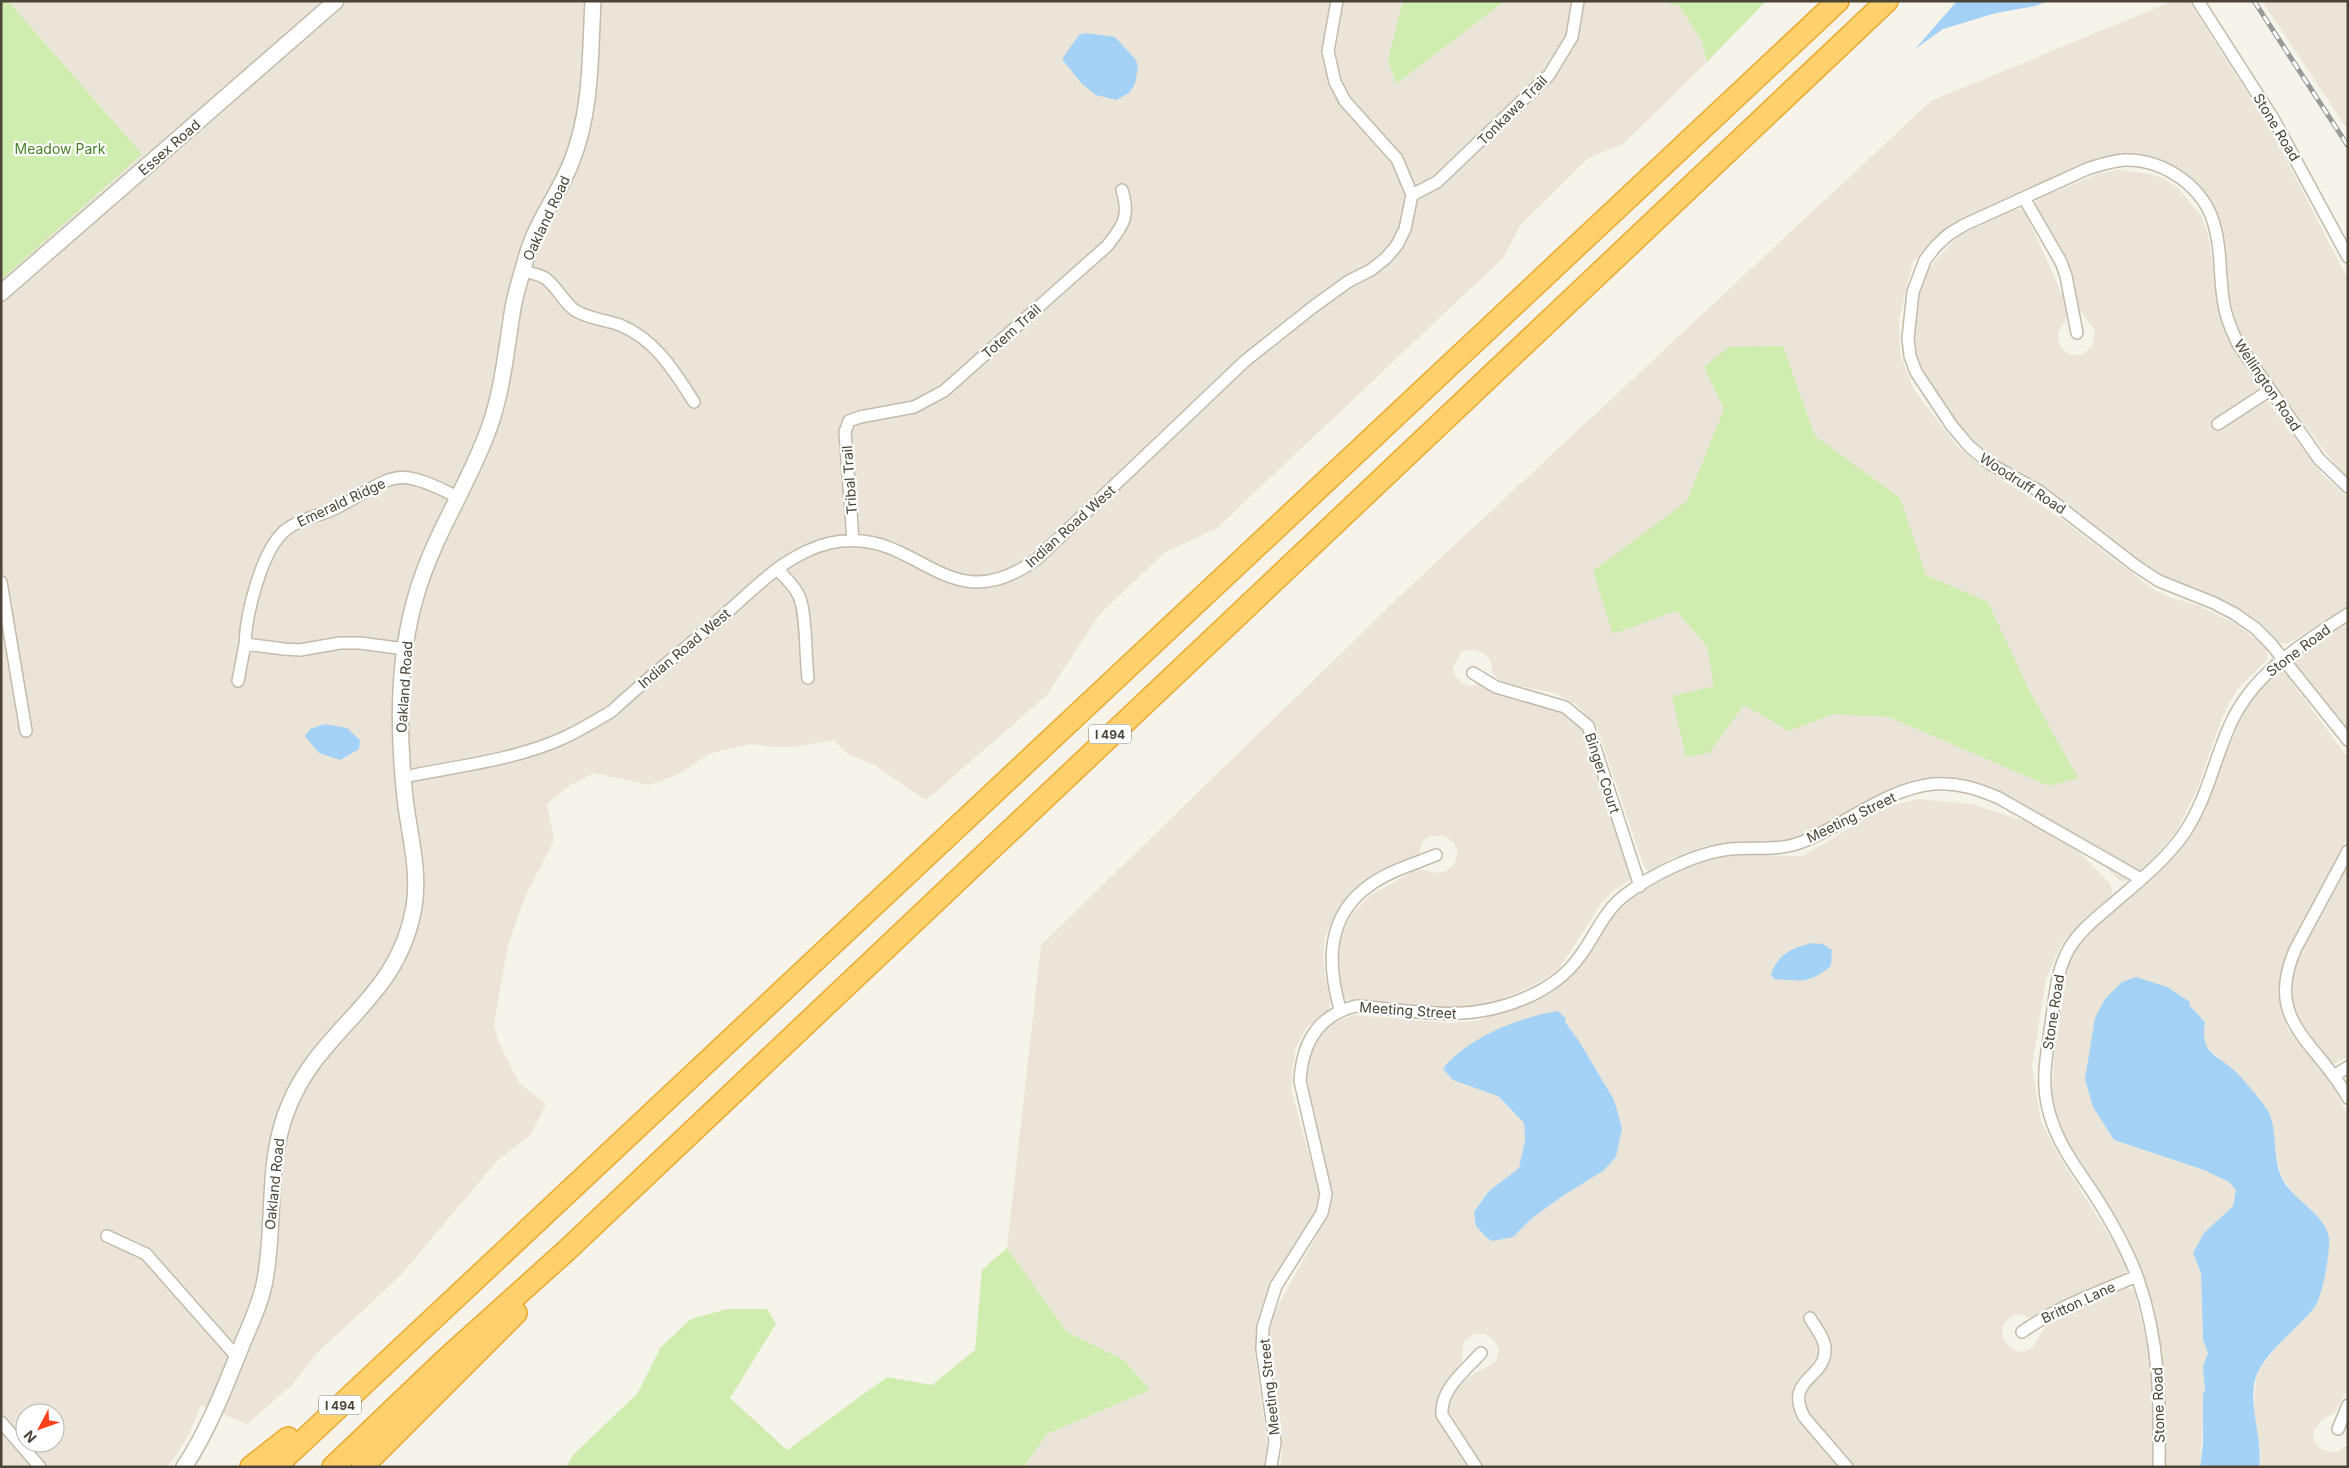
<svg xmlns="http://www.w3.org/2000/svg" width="2349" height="1468" font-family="Inter,sans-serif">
<rect width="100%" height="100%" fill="#f6f3ea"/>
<path fill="#eae5d8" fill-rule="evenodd" d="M8,1H1403L1388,60L1396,84L1501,4V1H1667L1679,6L1701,39L1707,62L1624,143L1587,159L1521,224L1504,257L1216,529L1165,552L1099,615L1046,696L926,800L876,766L848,754L833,740L793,747H774L751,744L709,754L679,774L649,785L594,773L569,786L547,804L554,840L524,899L508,945L494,1024L498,1041L519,1083L546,1104L531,1134L497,1161L399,1277L317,1353L292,1385L247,1424L201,1405L189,1434L173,1460L165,1467H1V280L142,154ZM25,1413H55V1443H25Z
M2173,1H2189L2270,129L2348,279V481L2257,364L2236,326L2213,214L2169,168L2123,158L1952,226L1928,246L1913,262L1899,319L1900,354L1914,390L1958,447L1988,472L2025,494L2060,518L2153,589L2169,597L2200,606L2236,624L2267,648V660L2239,687L2229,703L2220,723L2198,787L2177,831L2149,864L2129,879L2123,881L2119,880L2079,840L2029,815L1969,792L1921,785L1807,841L1705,846L1670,859L1653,871H1647L1643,864L1597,727L1577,705L1566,699L1554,693L1502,683L1493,673L1490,660L1486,655L1472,649L1461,652L1453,667L1455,676L1462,683L1470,686L1479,684L1486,685L1503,695L1562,708L1588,728L1634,878L1616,889L1602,902L1565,960L1554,973L1528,988L1488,1004L1465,1010L1343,999L1341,998L1336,960L1342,933L1353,913L1371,895L1412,872L1419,869L1438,873L1446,871L1454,865L1458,852L1453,842L1444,836H1430L1423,840L1418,856L1358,889L1338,909L1325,937L1323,960L1326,981L1331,998L1329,1010L1307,1027L1296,1047L1293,1065L1291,1089L1320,1195L1314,1218L1258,1333L1255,1355L1267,1444L1266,1467H1024L1047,1434L1150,1390L1124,1360L1067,1332L1007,1248L1041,945L1399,597L1931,101Z
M2262,1H2348V130Z
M2117,170L2150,174L2164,179L2178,188L2201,216L2208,235L2221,318L2231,342L2249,374L2278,416L2322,474L2348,497V606L2289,643L2283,644L2277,642L2259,622L2240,609L2147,570L1974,447L1929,389L1918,365L1915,336L1917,300L1928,269L1957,237L2012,210L2020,209L2026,214L2069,310L2068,316L2058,333V340L2062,349L2069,354L2077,355L2083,354L2092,346L2095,330L2079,310L2035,207L2036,201L2042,197L2098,174Z
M2348,621V737L2295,666V658L2297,653Z
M2274,671L2285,673L2348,758V836L2290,950L2281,974L2279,1000L2288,1030L2330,1080L2348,1117V1388L2335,1412L2323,1419L2313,1431L2314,1441L2320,1448L2330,1452H2337L2348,1445V1467H2259L2261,1455L2254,1410L2256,1380L2259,1370L2284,1337L2294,1194L2281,1177L2269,1113L2236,1072L2205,1046L2203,1038L2205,1022L2189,1005L2093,1107L2114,1140L2204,1170L2229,1182L2236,1190L2233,1206L2204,1233L2193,1253L2201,1273L2203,1340L2208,1353L2203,1367L2205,1391L2200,1467H2165V1379L2155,1320L2136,1258L2051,1116L2057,1001L2065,963L2078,943L2187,841L2198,821L2237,721L2251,696Z
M1918,799L1971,804L2034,824L2074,847L2111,884L2112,895L2063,942L2054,960L2046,980L2032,1066L2041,1122L2060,1158L2127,1263V1271L2124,1278L2070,1299L2031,1318L2016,1314L2012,1316L2005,1322L2002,1330L2003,1340L2010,1348L2020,1352L2025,1351L2032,1348L2047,1324L2074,1309L2127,1287L2134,1290L2151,1361L2154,1423L2153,1467H1482L1451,1421L1448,1412L1449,1400L1455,1390L1470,1376L1496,1362L1499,1349L1493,1339L1484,1334H1475L1464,1341L1461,1367L1441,1391L1436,1407L1438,1419L1467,1467H1280L1282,1449L1267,1339L1274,1313L1327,1217L1330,1202V1183L1308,1089L1305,1054L1325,1027L1353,1015L1449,1023L1477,1021L1552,989L1611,913L1628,896L1703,857L1717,854L1803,856L1885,807ZM1565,1022L1579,1041L1614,1100L1622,1128L1603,1171L1564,1195L1531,1219L1513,1237L1474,1211L1488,1192L1519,1168L1525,1140L1524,1123L1497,1096Z
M2348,861V1057L2334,1064L2329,1061L2298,1021L2293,1004V976L2303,946Z"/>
<path fill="#d0edb0" d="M1,1H8L142,154L1,280Z
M1403,1H1501V4L1396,84L1388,60Z
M1658,1H1766L1707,62L1702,41L1679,6Z
M1783,346L1815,436L1900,498L1926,575L1988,602L2029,690L2078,778L2049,786L1889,717L1833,714L1789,731L1744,705L1709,753L1686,757L1672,696L1714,686L1707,646L1676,611L1613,634L1593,571L1687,501L1724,409L1704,367L1729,347Z
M1007,1248L1067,1332L1124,1360L1150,1390L1047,1434L1024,1467H566L573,1455L637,1394L661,1347L691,1319L727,1309H767L776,1324L730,1398L787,1450L887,1377L932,1385L975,1350L982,1270Z"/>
<path fill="#a3d2f6" d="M1957,1H2048L2035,6L1996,13L1943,29L1915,49Z
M1085,33L1115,37L1136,60L1138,66L1135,84L1129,93L1116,100L1096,95L1081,83L1062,59L1079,35Z
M325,724L347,728L360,740L359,749L340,760L319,753L305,736L310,729Z
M1812,943L1823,944L1832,950L1831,966C1808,984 1802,981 1774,979L1771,974C1779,953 1792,948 1812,943Z
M2136,977L2167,987L2190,1002L2189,1005L2205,1022C2200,1055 2215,1052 2236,1072C2243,1079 2265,1104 2269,1113C2277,1130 2273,1157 2281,1176C2289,1198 2326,1214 2329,1238C2330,1253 2323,1296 2314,1308C2297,1329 2273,1345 2259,1370C2244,1398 2264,1438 2259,1467H2200L2203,1445V1394L2205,1391L2203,1367L2208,1353L2203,1340L2201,1273L2193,1253L2204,1233L2233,1206L2236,1190L2229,1182L2204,1170L2114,1140L2093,1107L2085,1079L2095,1018L2105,999L2122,982Z
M1558,1011L1566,1019L1565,1022L1579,1041L1614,1100L1622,1128L1616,1157L1603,1171L1564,1195L1531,1219L1513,1237L1493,1241L1487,1238L1476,1226L1474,1212L1488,1192L1519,1168L1525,1140L1524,1123L1498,1096L1453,1080L1443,1069C1465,1039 1522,1016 1558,1011Z"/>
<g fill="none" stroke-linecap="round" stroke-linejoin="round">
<g stroke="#c3bbab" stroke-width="14">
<path id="minor" d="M2198,1L2274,120L2348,257
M1412,195L1437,182L1549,75L1572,37L1578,1
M2024,198L2061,262L2066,276L2077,333
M523,271C530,273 538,274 545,278C558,287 563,303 576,311C590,319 606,320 620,325C656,340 674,371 694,402
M2218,424L2270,390
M2348,487L2319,459L2238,344C2232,331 2226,318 2224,304C2219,279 2222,253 2215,228C2206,188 2165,159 2124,160C2111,161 2099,165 2087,169L1964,225L1949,234L1936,246L1925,260L1913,292L1908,338L1910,356L1916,372L1952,426L1969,446L1990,464L2039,491L2136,566L2159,581L2214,603L2235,614L2255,628L2271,644L2348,740
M853,540L845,432L849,421L860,417L914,407L944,391L1107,246C1124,225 1130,216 1122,190
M777,569C785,577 794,585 799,596C807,615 805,656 808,678
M1,582L26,731
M405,649L360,643H340L300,650L284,649L245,644C246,614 262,547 287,529C301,518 320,516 336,508C394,478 392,463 457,497
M1473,673L1496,687L1565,707L1588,726L1640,886
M238,681L245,644
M404,777C456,766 511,761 561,739C579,731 595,721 612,711C645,680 681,652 716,622C751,593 783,554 830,543C917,523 946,627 1038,558L1245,361L1313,307L1349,281L1371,270L1386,258L1397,245L1405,229L1412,195L1397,159L1345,101L1335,82L1328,51L1337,1
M2348,851L2296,948C2262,1022 2318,1042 2348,1098
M1340,1009C1327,963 1326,916 1370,885C1389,871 1414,864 1436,855
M2334,1076L2348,1067
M107,1236L146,1254L237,1357
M1810,1318C1815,1327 1825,1338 1825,1349C1826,1379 1784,1378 1804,1417L1847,1467
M2022,1332C2057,1307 2097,1293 2137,1276
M1,1422L40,1467
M2338,1429L2348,1405
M1271,1467L1275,1442L1262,1349L1263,1327L1276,1286L1322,1213L1326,1194L1300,1081C1302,1043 1318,1015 1356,1006C1418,1010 1463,1024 1523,999C1545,990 1567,975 1580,956C1596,935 1603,912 1625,895C1651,875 1698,852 1731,849C1755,847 1779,851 1802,842C1845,825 1886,789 1933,784C1957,782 1978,789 1999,798L2141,879
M1476,1467L1442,1415C1440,1389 1465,1371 1481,1353
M2159,1467C2160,1402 2160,1341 2138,1279C2127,1248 2110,1219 2092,1191C2074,1165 2055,1139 2048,1108C2041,1080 2047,1052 2051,1024C2055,998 2056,970 2070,947C2080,931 2094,920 2108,908C2134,885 2163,863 2183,835C2207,800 2213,763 2230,725C2253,673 2302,644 2348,614"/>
</g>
<g stroke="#c3bbab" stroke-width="18">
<path id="tertiary" d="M1,293L336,1
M184,1467C208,1431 225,1387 241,1347C250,1325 261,1303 265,1280C276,1221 265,1159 290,1103C323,1025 398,1000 414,907C420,870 409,834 405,798C398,731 397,661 416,596C433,536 467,488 488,431C503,391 506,350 513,308C516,291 522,273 527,255C536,223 558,195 571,163C592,112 590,55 593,1"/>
</g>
<g stroke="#eaaa30" stroke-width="24">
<path id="motorway" d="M251,1467L288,1438
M275,1467L1838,1
M333,1467L446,1359L566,1251L1887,1
M362,1467L516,1313"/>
</g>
<use href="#minor" stroke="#fff" stroke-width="11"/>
<use href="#tertiary" stroke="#fff" stroke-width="15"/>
<use href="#motorway" stroke="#ffd16c" stroke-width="21"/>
<g stroke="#999" stroke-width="5">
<path id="rail" d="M2254,1L2348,146"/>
</g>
<use href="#rail" stroke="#fff" stroke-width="3" stroke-dasharray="9" stroke-linecap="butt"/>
</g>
<g text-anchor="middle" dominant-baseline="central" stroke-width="4.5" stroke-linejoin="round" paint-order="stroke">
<g fill="#fff" stroke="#817c73" stroke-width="1">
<rect x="1089" y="724.5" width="42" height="19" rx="4"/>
<rect x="319" y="1395.5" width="42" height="19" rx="4"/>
</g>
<g font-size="12" font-weight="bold" fill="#4b4437">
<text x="1110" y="734">I 494</text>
<text x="340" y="1405">I 494</text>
</g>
<g font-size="14" fill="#4b4437" stroke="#fff">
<text transform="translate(1512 110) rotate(-45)">Tonkawa Trail</text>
<text transform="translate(2277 127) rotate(59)">Stone Road</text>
<text transform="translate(169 147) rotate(-41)">Essex Road</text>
<text transform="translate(546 218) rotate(-65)">Oakland Road</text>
<text transform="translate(1011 331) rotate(-42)">Totem Trail</text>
<text transform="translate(2268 385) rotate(56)">Wellington Road</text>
<text transform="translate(849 480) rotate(-94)">Tribal Trail</text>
<text transform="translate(2023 483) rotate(33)">Woodruff Road</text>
<text transform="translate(341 502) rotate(-25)">Emerald Ridge</text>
<text transform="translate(1070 526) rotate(-42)">Indian Road West</text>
<text transform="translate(684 648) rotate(-40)">Indian Road West</text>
<text transform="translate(2298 650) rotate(-37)">Stone Road</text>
<text transform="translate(404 687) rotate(-86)">Oakland Road</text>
<text transform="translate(1603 773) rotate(72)">Binger Court</text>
<text transform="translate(1851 817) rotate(-26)">Meeting Street</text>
<text transform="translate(1408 1010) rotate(4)">Meeting Street</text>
<text transform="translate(2053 1012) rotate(-81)">Stone Road</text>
<text transform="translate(274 1184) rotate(-84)">Oakland Road</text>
<text transform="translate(2078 1302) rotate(-25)">Britton Lane</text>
<text transform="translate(1269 1387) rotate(-96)">Meeting Street</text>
<text transform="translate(2158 1405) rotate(-92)">Stone Road</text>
</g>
<g font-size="14" fill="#468324" stroke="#fff">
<text x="60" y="148">Meadow Park</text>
</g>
</g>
<rect width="2349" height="1468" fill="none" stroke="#4b4437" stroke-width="5"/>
<g transform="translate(40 1428) rotate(229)"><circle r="24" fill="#ffffff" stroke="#b7b4af"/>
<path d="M0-4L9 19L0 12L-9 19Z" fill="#ff4018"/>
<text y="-8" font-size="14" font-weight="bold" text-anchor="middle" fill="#4b4437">N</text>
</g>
</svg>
